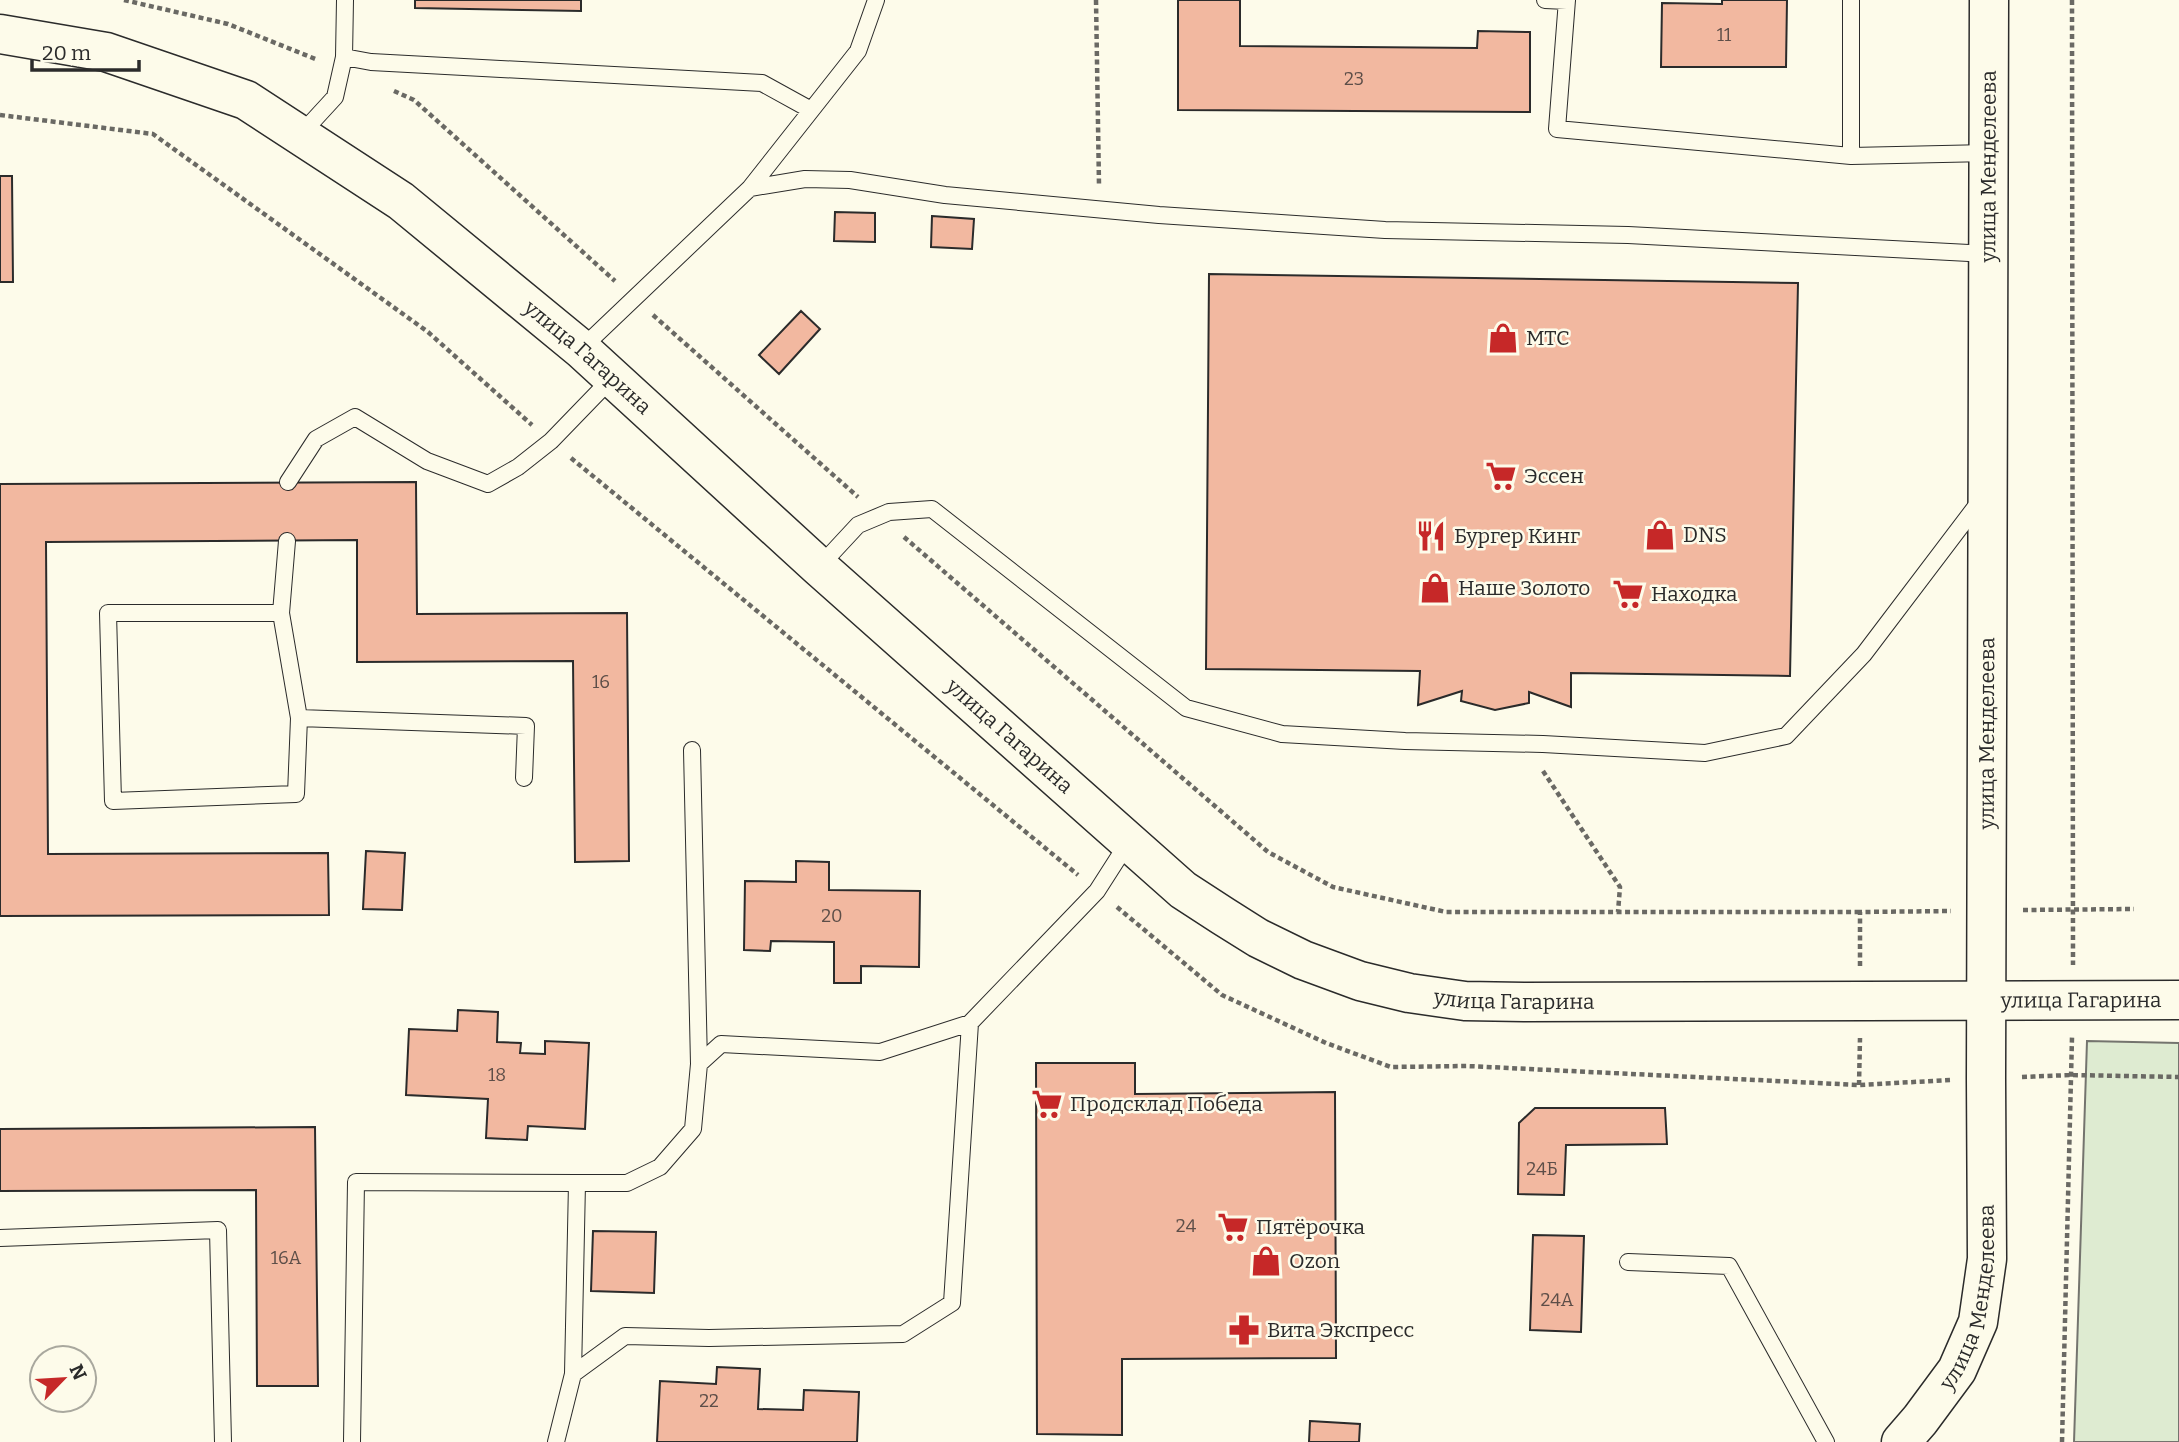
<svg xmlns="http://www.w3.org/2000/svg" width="2179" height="1442" font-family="Bitter,serif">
<rect width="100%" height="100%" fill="#fdfbea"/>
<path fill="#deebd1" stroke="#74746e" stroke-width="2" d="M2087,1041L2179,1043V1442H2074Z"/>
<path fill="#f2b8a0" stroke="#2b2b2b" stroke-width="2" d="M415,0H581V11L415,8Z
M1178,0H1240V46L1477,48L1478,31L1530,32V112L1178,110Z
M1722,0H1787L1786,67H1661L1662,3L1722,4Z
M0,176H12L13,282H0Z
M835,212L875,213V242L834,241Z
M932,216L974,219L972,249L931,247Z
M1209,274L1798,283L1790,676L1571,673V707L1529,692V703L1495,710L1461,701L1462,691L1418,705L1420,671L1206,669Z
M801,311L820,329L779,374L759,355Z
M416,482L417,614L627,613L629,861L575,862L573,661L357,662V540L46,542L48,854L328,853L329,915L0,916V484Z
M366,851L405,853L402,910L363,909Z
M796,861L829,862V890L920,891L919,967L861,966V983H834V942L771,941L770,951L744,950L745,881L796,882Z
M458,1010L498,1012L497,1042L521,1043L520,1053L545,1054V1041L589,1043L585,1129L528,1126L527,1140L486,1138L488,1099L406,1095L409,1029L457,1031Z
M1036,1063H1135V1094L1335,1092L1336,1358L1122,1359V1435L1037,1434Z
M1535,1108H1665L1667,1144L1566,1145L1564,1195L1518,1194L1519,1123Z
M315,1127L318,1386H257L256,1190L0,1191V1129Z
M593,1231L656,1232L654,1293L591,1291Z
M1533,1235L1584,1236L1581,1332L1530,1330Z
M717,1367L760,1369L758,1409L803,1410L804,1390L859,1392L857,1442H657L660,1381L716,1384Z
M1310,1421L1360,1424L1359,1442H1309Z"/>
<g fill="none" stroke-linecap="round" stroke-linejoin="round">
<g stroke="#2b2b2b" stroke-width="18">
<path id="lane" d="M1545,0L1567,1
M1567,0L1557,129L1851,156L1988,153
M1851,0V156
M344,57L371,62L762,83L811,110
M301,134L335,97L344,57L345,0
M750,188L805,179L850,180L945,195L1159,215L1385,230L1628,235L1988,254
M581,349L750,188L858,51L876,0
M288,482L316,439L355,417L427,461L488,484L518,467L551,441L612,378
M287,541L281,613L299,718L526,726L524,778
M819,567L858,525L889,512L932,509L1186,708L1282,734L1405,741L1543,744L1705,753L1786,736L1864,654L1980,501
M281,613H108L113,801L296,794L299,718
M692,750L699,1064L721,1044L880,1052L970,1023L1097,891L1129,841
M0,1238L218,1230L223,1442
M1628,1262L1729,1266L1826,1442
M573,1374L577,1183H627L660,1167L693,1129L699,1064
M352,1442L356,1182L577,1183
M556,1442L573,1374L625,1336L709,1338L903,1334L952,1303L970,1023"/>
</g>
<g stroke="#2b2b2b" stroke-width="41">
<g id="secondary">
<path id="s1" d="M0,34L106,52L246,100L401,201L581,349L819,567L1183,890L1223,916L1258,938L1303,960L1360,981L1409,993L1465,1001L1524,1002L2179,1000"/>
<path id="s2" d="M1901,1442L1920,1420L1957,1370L1978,1322L1987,1259L1986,1079L1989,0"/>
</g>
</g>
<path stroke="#6a6964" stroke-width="4.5" stroke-dasharray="5 3.5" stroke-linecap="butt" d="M124,0L228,24L318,60
M1096,0L1099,185
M2072,0L2073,965
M394,91L414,100L615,281
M0,115L153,134L428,332L532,425
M653,315L858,497
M571,458L1078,875
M904,537L1268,852L1333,887L1446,912H1860
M1543,771L1620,887L1618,912
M1117,907L1222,995L1326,1043L1391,1067L1467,1066L1859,1085L1950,1080
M2023,910L2134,909
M1860,966V912L1951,911
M2022,1077L2071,1075L2179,1077
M1859,1085L1860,1038
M2062,1442L2072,1037"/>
<use href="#lane" stroke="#fdfbea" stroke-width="16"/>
<use href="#secondary" stroke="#fdfbea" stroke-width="38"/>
</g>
<defs>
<g id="shop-bare" transform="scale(2.415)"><path d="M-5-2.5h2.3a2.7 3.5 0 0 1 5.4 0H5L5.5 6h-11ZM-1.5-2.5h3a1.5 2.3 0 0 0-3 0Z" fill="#c62828" stroke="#fdfbea" stroke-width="2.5" paint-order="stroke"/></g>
<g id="supermarket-bare" transform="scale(2.415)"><path d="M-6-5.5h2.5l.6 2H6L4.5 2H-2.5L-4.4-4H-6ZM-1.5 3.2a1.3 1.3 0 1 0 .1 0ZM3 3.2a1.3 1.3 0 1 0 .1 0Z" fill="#c62828" stroke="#fdfbea" stroke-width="2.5" paint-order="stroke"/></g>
<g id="restaurant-bare" transform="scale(2.415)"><path d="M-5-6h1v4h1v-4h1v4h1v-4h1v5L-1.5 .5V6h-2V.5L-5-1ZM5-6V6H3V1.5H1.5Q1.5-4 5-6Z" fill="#c62828" stroke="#fdfbea" stroke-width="2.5" paint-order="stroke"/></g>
<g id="pharmacy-bare" transform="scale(2.415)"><path d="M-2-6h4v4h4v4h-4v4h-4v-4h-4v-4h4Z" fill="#c62828" stroke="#fdfbea" stroke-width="2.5" paint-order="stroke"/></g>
</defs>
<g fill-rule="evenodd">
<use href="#shop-bare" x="1503" y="338"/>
<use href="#supermarket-bare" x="1501" y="476"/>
<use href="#shop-bare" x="1660" y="535"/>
<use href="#restaurant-bare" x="1431" y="536"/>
<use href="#shop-bare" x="1435" y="588"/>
<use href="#supermarket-bare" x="1628" y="594"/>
<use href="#supermarket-bare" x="1047" y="1104"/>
<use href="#supermarket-bare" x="1233" y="1227"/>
<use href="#shop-bare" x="1266" y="1261"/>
<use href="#pharmacy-bare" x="1244" y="1330"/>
</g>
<g text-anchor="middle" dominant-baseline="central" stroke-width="5" stroke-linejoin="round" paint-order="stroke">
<g font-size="18" fill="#5d4e48">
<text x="1724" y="35">11</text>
<text x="1354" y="79">23</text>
<text x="601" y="682">16</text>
<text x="832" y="916">20</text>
<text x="497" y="1075">18</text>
<text x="1542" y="1169">24Б</text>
<text x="1186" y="1226">24</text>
<text x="286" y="1258">16А</text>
<text x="1557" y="1300">24А</text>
<text x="709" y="1401">22</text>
</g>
<g font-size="21" fill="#2b2b2b" stroke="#fdfbea">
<text stroke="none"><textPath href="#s2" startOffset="1300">улица Менделеева</textPath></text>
<text stroke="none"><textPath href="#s1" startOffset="684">улица Гагарина</textPath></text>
<text stroke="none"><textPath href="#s2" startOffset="733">улица Менделеева</textPath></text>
<text stroke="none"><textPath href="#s1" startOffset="1251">улица Гагарина</textPath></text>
<text stroke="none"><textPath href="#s1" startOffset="1839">улица Гагарина</textPath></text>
<text stroke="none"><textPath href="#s1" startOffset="2406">улица Гагарина</textPath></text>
<text stroke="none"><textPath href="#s2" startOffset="166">улица Менделеева</textPath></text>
</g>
<g font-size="21" fill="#2b2b2b" stroke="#fdfbea" text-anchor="start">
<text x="1526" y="338">МТС</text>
<text x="1524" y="476">Эссен</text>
<text x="1683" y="535">DNS</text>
<text x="1454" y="536">Бургер Кинг</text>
<text x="1458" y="588">Наше Золото</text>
<text x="1651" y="594">Находка</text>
<text x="1070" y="1104">Продсклад Победа</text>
<text x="1256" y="1227">Пятёрочка</text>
<text x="1289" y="1261">Ozon</text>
<text x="1267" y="1330">Вита Экспресс</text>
</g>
</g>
<g transform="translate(63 1379) rotate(65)"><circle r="33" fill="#fdfbea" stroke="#a9a89e" stroke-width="2"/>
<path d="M0-5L12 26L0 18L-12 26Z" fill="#c62828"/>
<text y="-10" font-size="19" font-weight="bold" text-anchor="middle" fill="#2b2b2b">N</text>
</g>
<path d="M32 60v10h107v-10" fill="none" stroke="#2b2b2b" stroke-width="3.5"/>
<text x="42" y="60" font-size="21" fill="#2b2b2b" stroke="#fdfbea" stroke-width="5" paint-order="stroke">20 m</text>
</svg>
